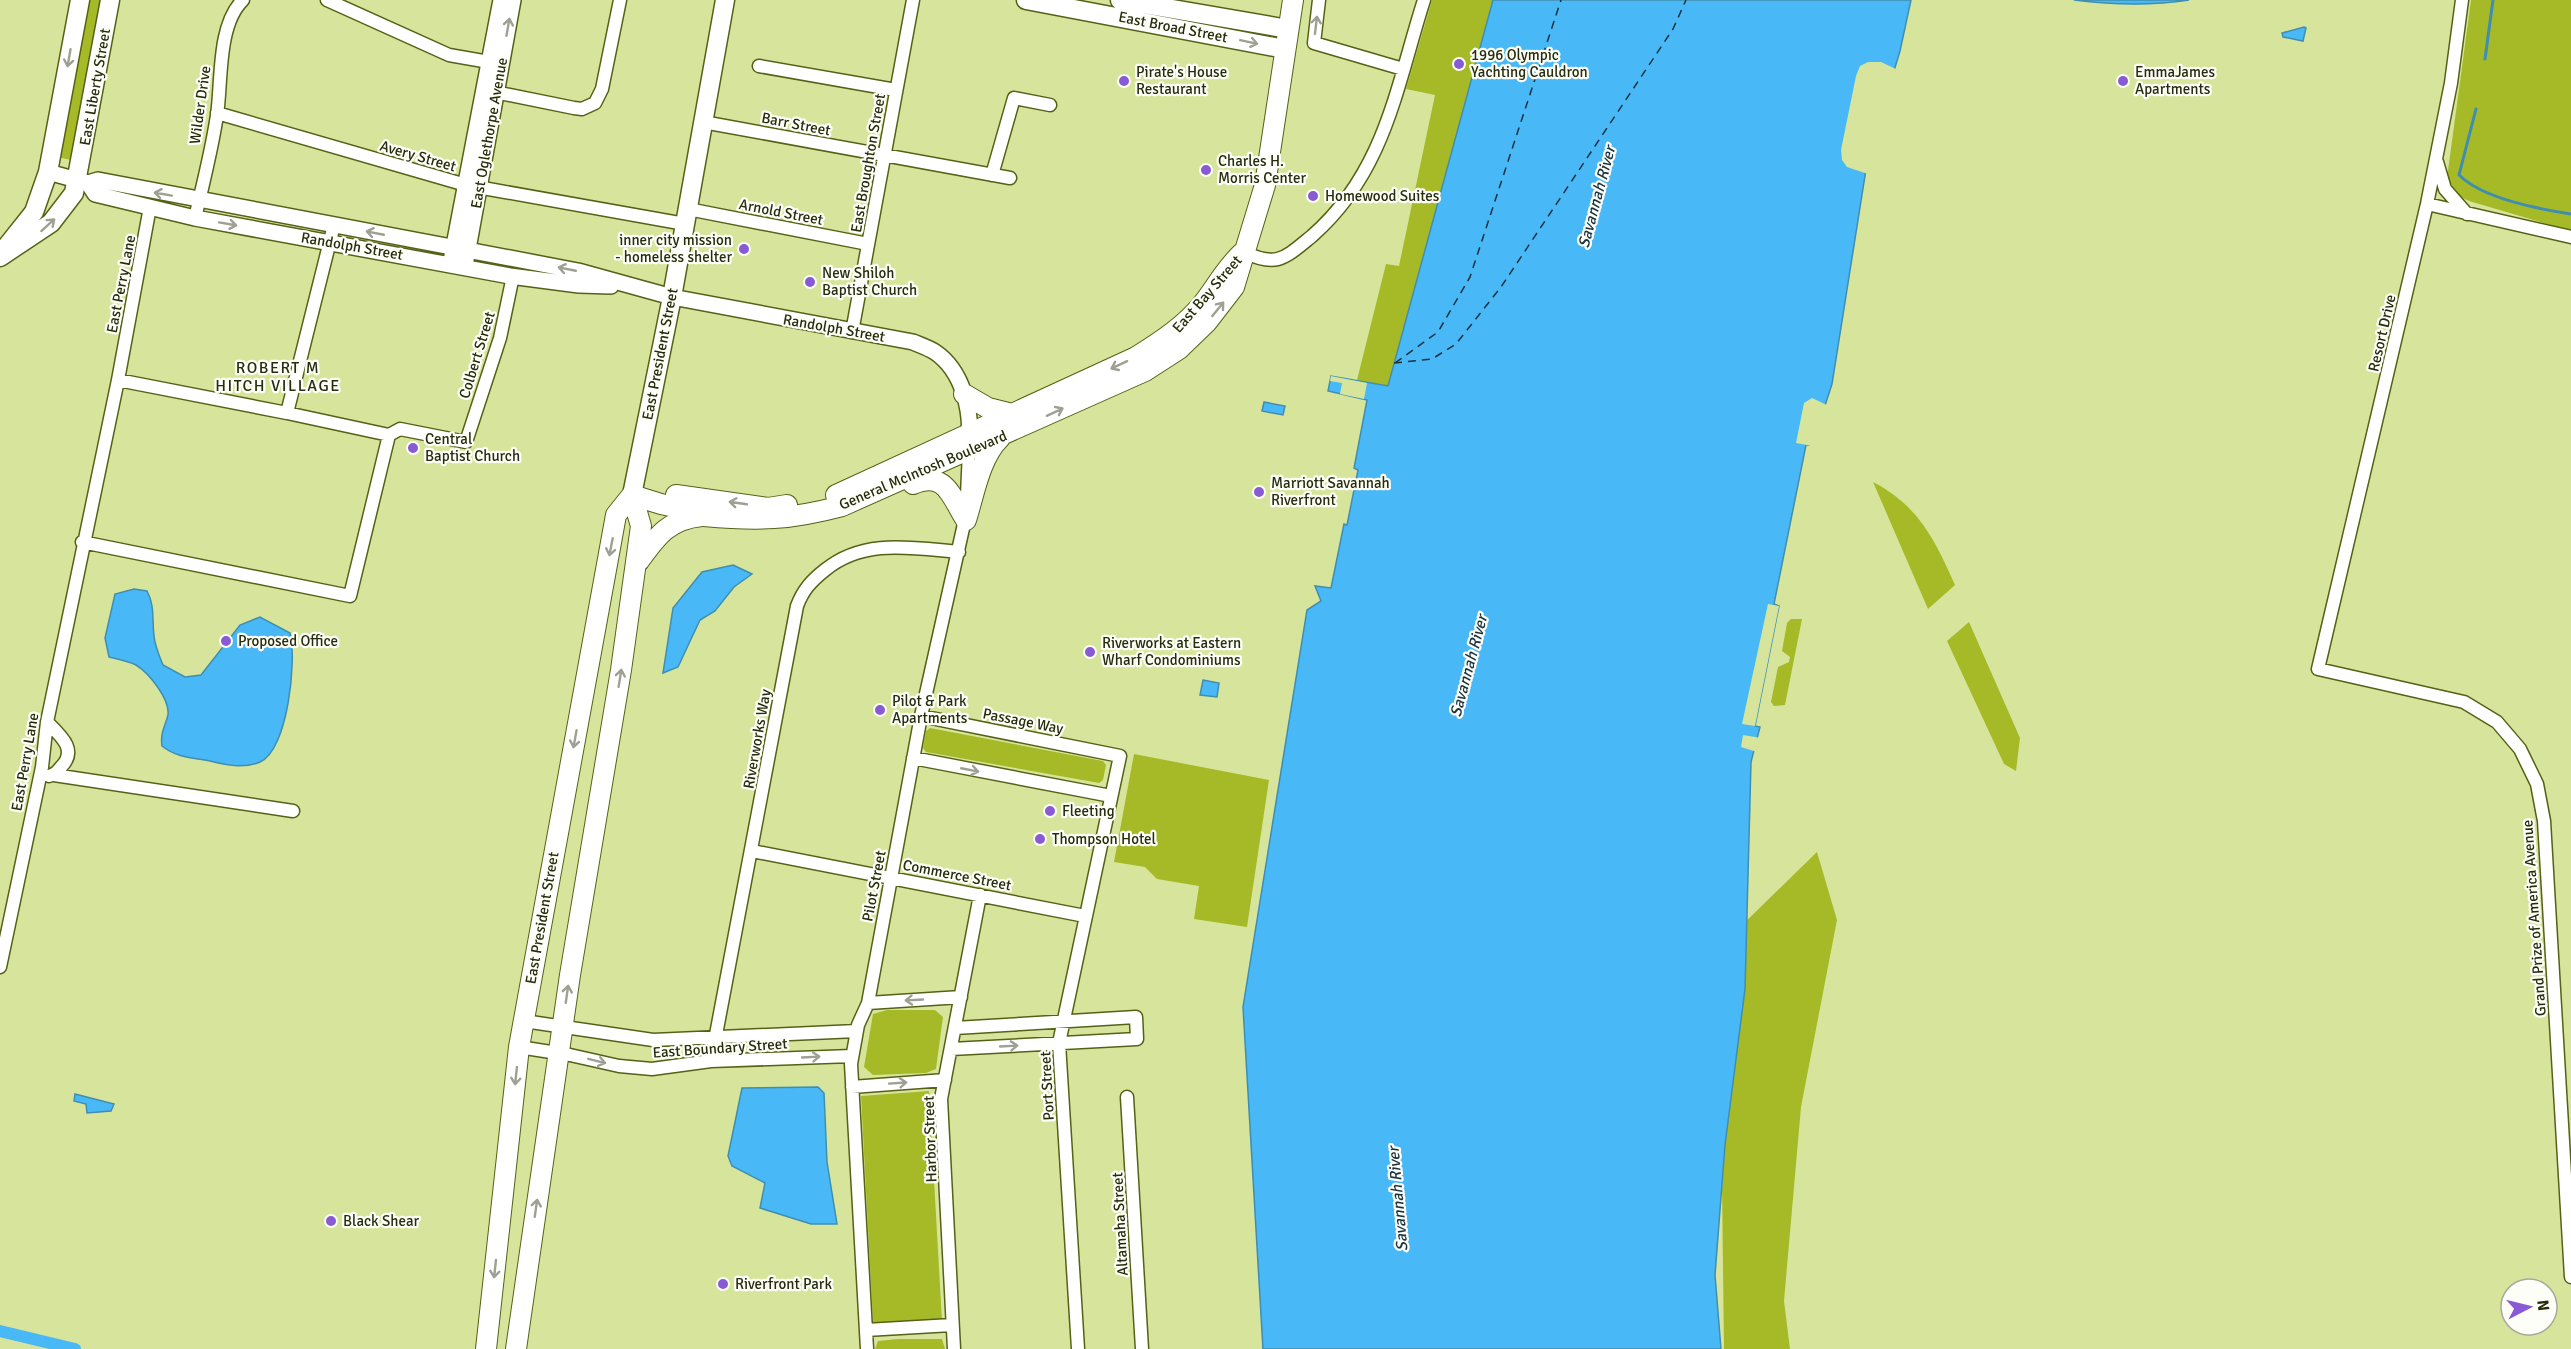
<svg xmlns="http://www.w3.org/2000/svg" width="2571" height="1349" font-family="Signika,sans-serif">
<rect width="100%" height="100%" fill="#d7e59c"/>
<path fill="#a6ba27" d="M86,0H104L76,161L57,157Z
M1432,0H1493L1388,387L1357,380L1386,264L1399,266L1435,95L1406,89Z
M2471,0H2571V231L2469,201L2459,196L2447,178Z
M1873,482C1919,506 1935,540 1955,585L1928,609Z
M1791,619H1802L1785,705L1774,706L1771,702L1778,667L1789,662L1790,657L1782,651L1787,623Z
M1969,622L2020,738L2016,771L2004,764L1947,641Z
M930,728L1103,761L1106,765L1103,780L1099,783L926,752L923,748L926,731Z
M1134,754L1269,780L1247,927L1194,919L1199,886L1157,879L1145,867L1114,862Z
M1817,852L1837,920L1801,1107L1784,1301L1790,1349H1724L1722,1189L1737,930Z
M887,1010H935L943,1017L936,1069L926,1073L873,1075L864,1067L873,1014Z
M929,1091L942,1321L882,1325L873,1322L861,1096Z
M898,1339H942L945,1349H875L878,1341Z"/>
<path fill="#49b8f7" stroke="#3f8eb1" stroke-width="1.5" d="M1493,0H1911L1900,51L1868,157L1832,384L1818,427L1809,445H1806L1774,604L1779,606L1755,726L1760,727L1751,762L1745,989L1725,1145L1715,1275L1721,1349H1263L1243,1007L1307,610L1321,601L1315,586L1331,588L1344,524L1347,525L1358,470L1354,468L1367,400L1328,391L1331,376L1388,386Z
M2074,0H2189C2151,6 2113,5 2074,0Z
M2304,27L2306,28L2303,41L2283,37L2282,33Z
M1264,402L1285,406L1283,415L1262,411Z
M733,565L752,574L734,587L715,611L700,620L678,667L663,673L673,608L702,572Z
M134,589L147,591C156,607 151,624 155,642C157,650 160,658 163,665L185,677L201,675L240,625L260,617L290,633C297,659 288,750 260,762C244,769 226,765 210,761C193,758 175,757 162,746C160,733 165,727 168,715C170,699 149,673 136,665C128,661 117,659 109,657L105,638L115,594Z
M1203,680L1219,683L1217,697L1200,695Z
M818,1087L824,1093L827,1162L837,1224H811L760,1208L765,1183L732,1166L728,1156L742,1088Z
M75,1094L114,1104L111,1111L87,1113L86,1104L74,1101Z"/>
<path fill="#d7e59c" d="M1868,62H1881L1896,69L1868,174L1847,167L1842,160L1841,150L1856,76L1860,66Z
M1331,376L1367,383L1364,399L1340,394L1342,383L1330,381Z
M1812,398L1827,405L1821,428L1812,446L1796,443L1804,403Z
M1768,604L1779,606L1755,726L1742,724Z
M1743,735L1761,738L1757,752L1741,747Z"/>
<g fill="none" stroke-linecap="round" stroke-linejoin="round">
<path stroke="#3f8eb1" stroke-width="3" d="M2485,59L2493,0
M2476,109L2459,175C2483,199 2538,209 2571,214"/>
<path stroke="#49b8f7" stroke-width="12" d="M0,1331L75,1349"/>
<path stroke="#1a3240" stroke-width="1.5" stroke-dasharray="8 6" stroke-linecap="butt" d="M1394,363L1432,359L1456,344L1501,287L1673,29L1686,0
M1395,363L1438,332L1470,277L1561,0"/>
<g stroke="#566117" stroke-width="15">
<path id="minor" d="M327,0L449,55L489,62
M1319,0L1314,43L1403,69
M2462,0L2451,83L2427,204L2318,669L2464,702L2497,722L2520,749L2537,784L2544,821L2571,1277
M759,66L896,90
M490,91L574,108L582,109L595,103L602,89L620,0
M217,113L466,185L685,224
M703,122L1010,178
M2437,162L2445,189L2467,214
M992,175L1014,98L1050,105
M2427,204L2571,237
M688,209L868,244
M195,218C203,184 212,149 217,115C222,82 217,25 243,0
M1244,252C1277,268 1285,258 1312,236C1385,172 1396,88 1424,0
M852,332L913,0
M118,380L287,413L334,225
M287,413L389,435L400,429L466,442L500,338L513,276
M967,495L969,451
M82,542L350,596L389,435
M921,716L1120,756L1059,1043L1078,1349
M47,722C61,736 78,750 61,767C57,772 55,774 49,776
M913,758L1111,796
M54,775L293,811
M752,851L1085,916
M0,967L42,767L47,722L118,380L150,207
M868,1003L961,997
M524,1021L653,1040L857,1031
M519,1047L570,1055L619,1066L652,1069L711,1061L852,1056
M951,1049L1137,1039L1136,1017L955,1028
M711,1061L797,606C803,590 811,581 825,570C864,538 912,548 959,552
M852,1087L945,1080
M1127,1097L1142,1349
M866,1330L952,1325
M867,1349L851,1064L858,1025L868,1003L921,716L966,515
M954,1349L941,1099L980,895"/>
</g>
<g stroke="#566117" stroke-width="18">
<path id="tertiary" d="M48,172L88,183L98,180L578,271L672,297L913,342C920,345 929,348 935,352C963,371 972,411 969,442
M88,183L95,194L195,218L510,276L579,285L611,286
M452,256L501,0
M466,260L513,0"/>
</g>
<g stroke="#566117" stroke-width="21">
<path id="secondary" d="M1026,0L1285,49
M1120,0L1288,29
M7,246L34,212L48,172L80,0
M0,257L51,223L74,193L110,0
M632,495L672,297L725,0"/>
</g>
<g stroke="#566117" stroke-width="22">
<path id="primary" d="M964,394L988,408L1012,414
M913,484C946,470 951,497 966,520
M632,495L661,504L698,512L704,516C759,521 789,520 842,506L1145,371L1179,349L1207,322L1234,287L1265,185L1293,0
M676,495L768,508L787,505
M836,495L1136,357C1162,341 1186,325 1205,301C1217,285 1226,268 1242,253
M966,520C974,495 980,457 1000,438
M639,561C657,536 669,519 702,516
M486,1349L519,1047L616,515L632,495
M516,1349L570,975L621,670L641,526L632,495"/>
</g>
<use href="#minor" stroke="#fff" stroke-width="12"/>
<use href="#tertiary" stroke="#fff" stroke-width="15"/>
<use href="#secondary" stroke="#fff" stroke-width="18"/>
<use href="#primary" stroke="#fff" stroke-width="20"/>
</g>
<defs><path id="oneway-shaft" d="M-6 0H5M1.5-3L5.5 0L1.5 3" fill="none" stroke-width="1.6" stroke-linecap="round" stroke-linejoin="round" transform="scale(1.5)"/></defs>
<g stroke="#9ea093">
<use href="#oneway-shaft" transform="translate(1316 25) rotate(-83)"/>
<use href="#oneway-shaft" transform="translate(508 27) rotate(-80)"/>
<use href="#oneway-shaft" transform="translate(1249 42) rotate(12)"/>
<use href="#oneway-shaft" transform="translate(69 58) rotate(100)"/>
<use href="#oneway-shaft" transform="translate(163 194) rotate(-170)"/>
<use href="#oneway-shaft" transform="translate(228 224) rotate(10)"/>
<use href="#oneway-shaft" transform="translate(48 225) rotate(-42)"/>
<use href="#oneway-shaft" transform="translate(375 233) rotate(-169)"/>
<use href="#oneway-shaft" transform="translate(567 269) rotate(-169)"/>
<use href="#oneway-shaft" transform="translate(1218 309) rotate(-51)"/>
<use href="#oneway-shaft" transform="translate(1119 365) rotate(155)"/>
<use href="#oneway-shaft" transform="translate(1055 412) rotate(-25)"/>
<use href="#oneway-shaft" transform="translate(738 503) rotate(-172)"/>
<use href="#oneway-shaft" transform="translate(611 547) rotate(101)"/>
<use href="#oneway-shaft" transform="translate(620 678) rotate(-81)"/>
<use href="#oneway-shaft" transform="translate(575 739) rotate(100)"/>
<use href="#oneway-shaft" transform="translate(970 770) rotate(11)"/>
<use href="#oneway-shaft" transform="translate(567 994) rotate(-82)"/>
<use href="#oneway-shaft" transform="translate(914 1000) rotate(177)"/>
<use href="#oneway-shaft" transform="translate(1009 1046) rotate(-3)"/>
<use href="#oneway-shaft" transform="translate(811 1057) rotate(-3)"/>
<use href="#oneway-shaft" transform="translate(597 1061) rotate(14)"/>
<use href="#oneway-shaft" transform="translate(516 1076) rotate(96)"/>
<use href="#oneway-shaft" transform="translate(898 1083) rotate(-4)"/>
<use href="#oneway-shaft" transform="translate(536 1208) rotate(-82)"/>
<use href="#oneway-shaft" transform="translate(495 1269) rotate(96)"/>
</g>
<g fill="#885ad4" stroke="#fdfef7" stroke-width="2">
<circle cx="1459" cy="64" r="6"/>
<circle cx="1124" cy="81" r="6"/>
<circle cx="2123" cy="81" r="6"/>
<circle cx="1206" cy="170" r="6"/>
<circle cx="1313" cy="196" r="6"/>
<circle cx="744" cy="249" r="6"/>
<circle cx="810" cy="282" r="6"/>
<circle cx="413" cy="448" r="6"/>
<circle cx="1259" cy="492" r="6"/>
<circle cx="226" cy="641" r="6"/>
<circle cx="1090" cy="652" r="6"/>
<circle cx="880" cy="710" r="6"/>
<circle cx="1050" cy="811" r="6"/>
<circle cx="1040" cy="839" r="6"/>
<circle cx="331" cy="1221" r="6"/>
<circle cx="723" cy="1284" r="6"/>
</g>
<g text-anchor="middle" dominant-baseline="central" stroke-width="4.5" stroke-linejoin="round" paint-order="stroke">
<g font-size="15" fill="#272c0e" stroke="#fdfef7">
<text transform="translate(1173 27) rotate(11)">East Broad Street</text>
<text transform="translate(95 87) rotate(-80)">East Liberty Street</text>
<text transform="translate(200 105) rotate(-82)">Wilder Drive</text>
<text transform="translate(796 124) rotate(11)">Barr Street</text>
<text transform="translate(489 133) rotate(-80)">East Oglethorpe Avenue</text>
<text transform="translate(418 156) rotate(16)">Avery Street</text>
<text transform="translate(868 163) rotate(-80)">East Broughton Street</text>
<text transform="translate(781 212) rotate(11)">Arnold Street</text>
<text transform="translate(352 246) rotate(10)">Randolph Street</text>
<text transform="translate(121 284) rotate(-79)">East Perry Lane</text>
<text transform="translate(1207 294) rotate(-49)">East Bay Street</text>
<text transform="translate(834 328) rotate(10)">Randolph Street</text>
<text transform="translate(2382 333) rotate(-77)">Resort Drive</text>
<text transform="translate(660 354) rotate(-79)">East President Street</text>
<text transform="translate(477 355) rotate(-73)">Colbert Street</text>
<text transform="translate(923 470) rotate(-23)">General McIntosh Boulevard</text>
<text transform="translate(1023 721) rotate(11)">Passage Way</text>
<text transform="translate(757 739) rotate(-80)">Riverworks Way</text>
<text transform="translate(25 762) rotate(-80)">East Perry Lane</text>
<text transform="translate(957 875) rotate(11)">Commerce Street</text>
<text transform="translate(874 886) rotate(-79)">Pilot Street</text>
<text transform="translate(542 918) rotate(-80)">East President Street</text>
<text transform="translate(2534 918) rotate(-94)">Grand Prize of America Avenue</text>
<text transform="translate(720 1048) rotate(-4)">East Boundary Street</text>
<text transform="translate(1047 1086) rotate(-93)">Port Street</text>
<text transform="translate(930 1139) rotate(-92)">Harbor Street</text>
<text transform="translate(1120 1224) rotate(-93)">Altamaha Street</text>
</g>
<g font-size="15" fill="#272c0e" stroke="#fdfef7" text-anchor="start">
<text x="1471" y="55">1996 Olympic<tspan x="1471" dy="17">Yachting Cauldron</tspan></text>
<text x="1136" y="72">Pirate's House<tspan x="1136" dy="17">Restaurant</tspan></text>
<text x="2135" y="72">EmmaJames<tspan x="2135" dy="17">Apartments</tspan></text>
<text x="1218" y="161">Charles H.<tspan x="1218" dy="17">Morris Center</tspan></text>
<text x="1325" y="196">Homewood Suites</text>
<text x="732" y="240" text-anchor="end">inner city mission<tspan x="732" dy="17">- homeless shelter</tspan></text>
<text x="822" y="273">New Shiloh<tspan x="822" dy="17">Baptist Church</tspan></text>
<text x="425" y="439">Central<tspan x="425" dy="17">Baptist Church</tspan></text>
<text x="1271" y="483">Marriott Savannah<tspan x="1271" dy="17">Riverfront</tspan></text>
<text x="238" y="641">Proposed Office</text>
<text x="1102" y="643">Riverworks at Eastern<tspan x="1102" dy="17">Wharf Condominiums</tspan></text>
<text x="892" y="701">Pilot &amp; Park<tspan x="892" dy="17">Apartments</tspan></text>
<text x="1062" y="811">Fleeting</text>
<text x="1052" y="839">Thompson Hotel</text>
<text x="343" y="1221">Black Shear</text>
<text x="735" y="1284">Riverfront Park</text>
</g>
<g font-size="16" font-style="italic" fill="#1a3240" stroke="#fdfef7">
<text transform="translate(1597 197) rotate(-75)">Savannah River</text>
<text transform="translate(1469 666) rotate(-75)">Savannah River</text>
<text transform="translate(1398 1199) rotate(-95)">Savannah River</text>
</g>
<g font-size="16" letter-spacing="1.5" fill="#272c0e" stroke="#fdfef7">
<text x="278" y="368">ROBERT M<tspan x="278" dy="18">HITCH VILLAGE</tspan></text>
</g>
</g>
<g transform="translate(2529 1307) rotate(83)"><circle r="28" fill="#fdfef7" stroke="#a7aa9a" stroke-width="1.5"/>
<path d="M0-4.5L10 22L0 15L-10 22Z" fill="#885ad4"/>
<text y="-9" font-size="16" font-weight="bold" text-anchor="middle" fill="#272c0e">N</text>
</g>
</svg>
